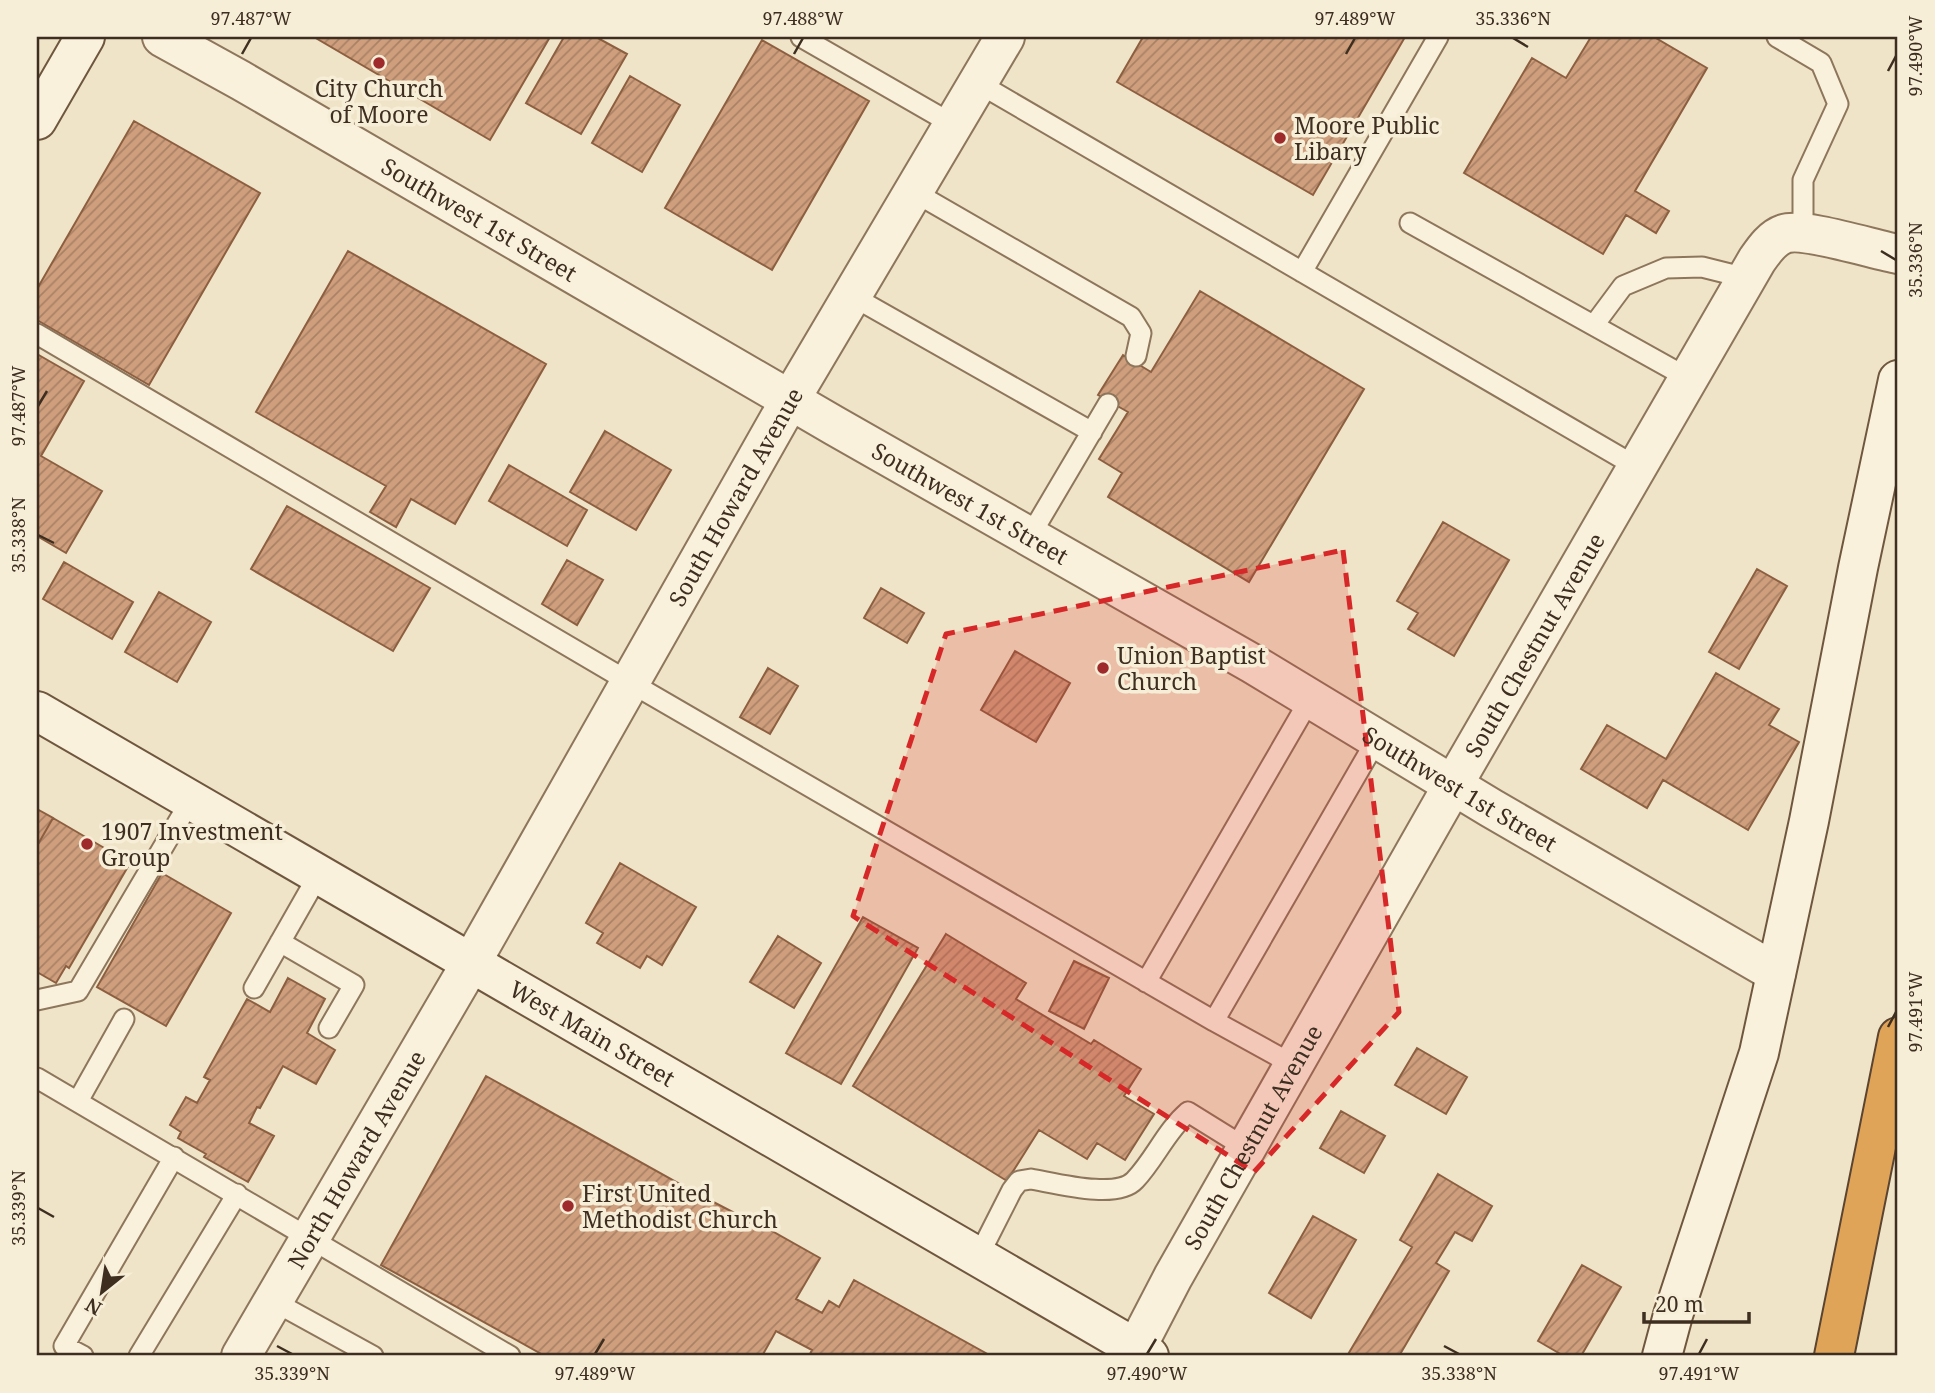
<svg xmlns="http://www.w3.org/2000/svg" width="1935" height="1393" font-family="'Noto Serif',serif">
<defs>
<pattern id="building-hatch" width="6" height="6" patternUnits="userSpaceOnUse" patternTransform="scale(1.75)"><rect width="6" height="6" fill="#cf9f7d"/><path d="M-1 1l2-2M0 6l6-6M5 7l2-2" fill="none" stroke="#a98266"/></pattern>
</defs>
<rect width="100%" height="100%" fill="#f0e4c8"/>
<path fill="url(#building-hatch)" stroke="#8d5f41" stroke-width="2" d="M314,37H550L490,140Z
M564,37H596L627,54L581,134L526,103Z
M1143,37H1405L1313,195L1117,82Z
M1591,37H1654L1707,68L1635,191L1669,211L1656,233L1626,215L1603,254L1464,173L1532,58L1566,78Z
M762,40L869,101L772,270L665,208Z
M630,76L680,105L642,172L592,143Z
M134,121L260,193L149,385L37,320V289Z
M348,251L546,364L455,524L411,499L396,527L370,512L386,486L256,412Z
M1200,291L1364,389L1249,582L1108,497L1122,473L1099,459L1128,412L1098,395L1123,355L1151,372Z
M37,354L84,381L41,456L102,491L66,553L37,536Z
M605,431L671,470L636,530L570,492Z
M509,465L587,510L567,546L489,501Z
M287,506L430,588L393,651L251,569Z
M1443,522L1509,560L1454,656L1408,629L1418,613L1397,601Z
M567,560L603,580L577,625L542,604Z
M64,562L133,602L112,639L43,599Z
M1757,569L1787,586L1739,669L1709,652Z
M881,588L924,613L907,643L864,618Z
M159,592L211,622L177,682L125,652Z
M1015,651L1070,683L1036,742L981,710Z
M768,668L798,686L770,734L740,717Z
M1716,673L1779,709L1769,725L1799,742L1748,830L1663,780L1647,808L1581,769L1607,725L1666,759Z
M37,809L53,818L37,846Z
M53,818L130,863L69,968L66,966L56,983L37,972V846Z
M620,863L696,907L662,965L647,956L640,968L597,943L603,933L586,923Z
M162,873L231,913L166,1026L97,987Z
M863,917L918,948L841,1084L786,1053Z
M946,934L1026,983L1016,999L1091,1044L1094,1040L1141,1069L1124,1096L1154,1114L1125,1160L1097,1143L1087,1159L1039,1130L1007,1181L853,1086Z
M778,936L821,963L794,1008L750,982Z
M1074,961L1109,978L1084,1029L1049,1011Z
M288,978L325,999L307,1033L335,1050L316,1084L283,1066L260,1108L257,1107L249,1123L274,1136L248,1182L204,1157L206,1154L178,1138L181,1132L170,1125L186,1097L197,1103L210,1080L204,1077L247,999L270,1012Z
M1417,1048L1467,1077L1446,1114L1395,1085Z
M486,1076L698,1194L748,1220L749,1218L820,1258L796,1299L822,1313L829,1301L839,1307L854,1280L991,1356H809L812,1350L776,1331L762,1356H545L381,1265Z
M1341,1111L1385,1136L1364,1173L1320,1148Z
M1438,1174L1492,1206L1472,1241L1455,1232L1436,1263L1449,1271L1399,1356H1347L1412,1247L1400,1240Z
M1313,1216L1356,1240L1311,1318L1269,1293Z
M1582,1265L1621,1287L1581,1356H1564L1538,1341Z"/>
<g fill="none" stroke-linecap="round" stroke-linejoin="round">
<g stroke="#8d765c" stroke-width="23">
<path id="service" d="M801,37L954,125
M1777,37L1821,63L1838,104L1803,180V233
M978,83L1637,467
M914,192L1131,317L1141,333L1136,356
M1410,223L1688,378
M1302,272L1438,37
M852,296L1092,432
M1594,325L1623,286L1666,268L1702,267L1746,278
M37,334L631,683L1214,1021L1294,1065
M1030,536L1108,404
M280,942L354,985L329,1028
M1146,982L1310,699
M254,988L319,874
M37,1000L78,991L191,800
M1214,1021L1377,739
M37,1078L510,1356
M78,1101L124,1019
M978,1257L1012,1190L1019,1181L1031,1179C1055,1183 1117,1200 1135,1180C1155,1159 1166,1131 1188,1112L1246,1148
M273,1301L373,1356
M83,1356L64,1346L174,1157
M139,1356L237,1194"/>
</g>
<g stroke="#8d765c" stroke-width="42">
<g id="minor">
<path id="s1" d="M162,37L240,80L835,426L1253,664L1491,808L1776,973"/>
<path id="s2" d="M241,1356L471,963"/>
<path id="s3" d="M1132,1356L1173,1277L1453,785L1757,260C1764,250 1772,238 1784,234C1803,227 1875,250 1898,254"/>
</g>
</g>
<g stroke="#8d765c" stroke-width="42">
<g id="tertiary">
<path id="s4" d="M471,963L790,400L1005,37"/>
</g>
</g>
<g stroke="#6f573f" stroke-width="42">
<g id="secondary">
<path d="M37,120L85,37"/>
<path id="s5" d="M37,711L1149,1356"/>
<path d="M1662,1356L1673,1315L1759,1053L1809,821L1858,568L1898,380"/>
</g>
</g>
<g stroke="#5b4430" stroke-width="42">
<path id="motorway" d="M1834,1356L1898,1037"/>
</g>
<use href="#service" stroke="#faf1dc" stroke-width="19"/>
<use href="#minor" stroke="#faf1dc" stroke-width="38"/>
<use href="#tertiary" stroke="#faf1dc" stroke-width="38"/>
<use href="#secondary" stroke="#faf1dc" stroke-width="38"/>
<use href="#motorway" stroke="#e0a458" stroke-width="38"/>
</g>
<path fill="#d62828" fill-opacity="0.2" stroke="#d62828" stroke-width="5" stroke-dasharray="14 9" stroke-linejoin="round" d="M1343,550L1399,1012L1254,1172L853,916L946,634Z"/>
<path fill="none" stroke="#3d2e20" stroke-width="2.5" d="M1513,38L1528,47M242,54L251,38M794,54L803,38M1346,54L1355,38M1888,71L1896,56M1881,251L1896,260M38,406L47,391M38,535L54,543M1888,1027L1896,1012M38,1208L54,1217M277,1346L292,1354M1444,1346L1459,1354M595,1354L604,1339M1147,1354L1156,1339M1699,1354L1707,1339"/>
<g fill="#9e2a2b" stroke="#f7eed8" stroke-width="2.5">
<circle cx="379" cy="63" r="7"/>
<circle cx="1280" cy="138" r="7"/>
<circle cx="1103" cy="668" r="7"/>
<circle cx="87" cy="844" r="7"/>
<circle cx="568" cy="1206" r="7"/>
</g>
<g text-anchor="middle" dominant-baseline="central" stroke-width="7" stroke-linejoin="round" paint-order="stroke">
<g font-size="23" fill="#3d2e20" stroke="#f7eed8" text-anchor="start">
<text x="379" y="88" text-anchor="middle">City Church<tspan x="379" dy="26">of Moore</tspan></text>
<text x="1294" y="125">Moore Public<tspan x="1294" dy="26">Libary</tspan></text>
<text x="1117" y="655">Union Baptist<tspan x="1117" dy="26">Church</tspan></text>
<text x="101" y="831">1907 Investment<tspan x="101" dy="26">Group</tspan></text>
<text x="582" y="1193">First United<tspan x="582" dy="26">Methodist Church</tspan></text>
</g>
<g font-size="23" fill="#3d2e20" stroke="#f7eed8">
<text stroke="none"><textPath href="#s1" startOffset="366">Southwest 1st Street</textPath></text>
<text stroke="none"><textPath href="#s4" startOffset="536">South Howard Avenue</textPath></text>
<text stroke="none"><textPath href="#s1" startOffset="933">Southwest 1st Street</textPath></text>
<text stroke="none"><textPath href="#s3" startOffset="817">South Chestnut Avenue</textPath></text>
<text stroke="none"><textPath href="#s1" startOffset="1500">Southwest 1st Street</textPath></text>
<text stroke="none"><textPath href="#s5" startOffset="642">West Main Street</textPath></text>
<text stroke="none"><textPath href="#s3" startOffset="250">South Chestnut Avenue</textPath></text>
<text stroke="none"><textPath href="#s2" startOffset="228">North Howard Avenue</textPath></text>
</g>
</g>
<rect width="1935" height="1393" fill="none" stroke="#f7eed8" stroke-width="77"/>
<g transform="translate(102 1292) rotate(210)" stroke="#f7eed8" stroke-width="5" paint-order="stroke">
<path d="M0-5L12 26L0 18L-12 26Z" fill="#3d2e20"/>
<text y="-10" font-size="19" font-weight="bold" text-anchor="middle" fill="#3d2e20">N</text>
</g>
<path d="M1644 1312v10h105v-10" fill="none" stroke="#3d2e20" stroke-width="3.5"/>
<text x="1655" y="1312" font-size="21" fill="#3d2e20" stroke="#f7eed8" stroke-width="5" paint-order="stroke">20 m</text>
<rect x="38" y="38" width="1858" height="1316" fill="none" stroke="#3d2e20" stroke-width="2.5"/>
<g font-size="18" text-anchor="middle" fill="#3d2e20">
<text x="251" y="25">97.487°W</text>
<text x="803" y="25">97.488°W</text>
<text x="1355" y="25">97.489°W</text>
<text x="1513" y="25">35.336°N</text>
<text transform="translate(1916 56) rotate(-90)" y="6">97.490°W</text>
<text transform="translate(1916 260) rotate(-90)" y="6">35.336°N</text>
<text transform="translate(19 406) rotate(-90)" y="6">97.487°W</text>
<text transform="translate(19 535) rotate(-90)" y="6">35.338°N</text>
<text transform="translate(1916 1012) rotate(-90)" y="6">97.491°W</text>
<text transform="translate(19 1208) rotate(-90)" y="6">35.339°N</text>
<text x="292" y="1380">35.339°N</text>
<text x="595" y="1380">97.489°W</text>
<text x="1147" y="1380">97.490°W</text>
<text x="1459" y="1380">35.338°N</text>
<text x="1699" y="1380">97.491°W</text>
</g>
</svg>
